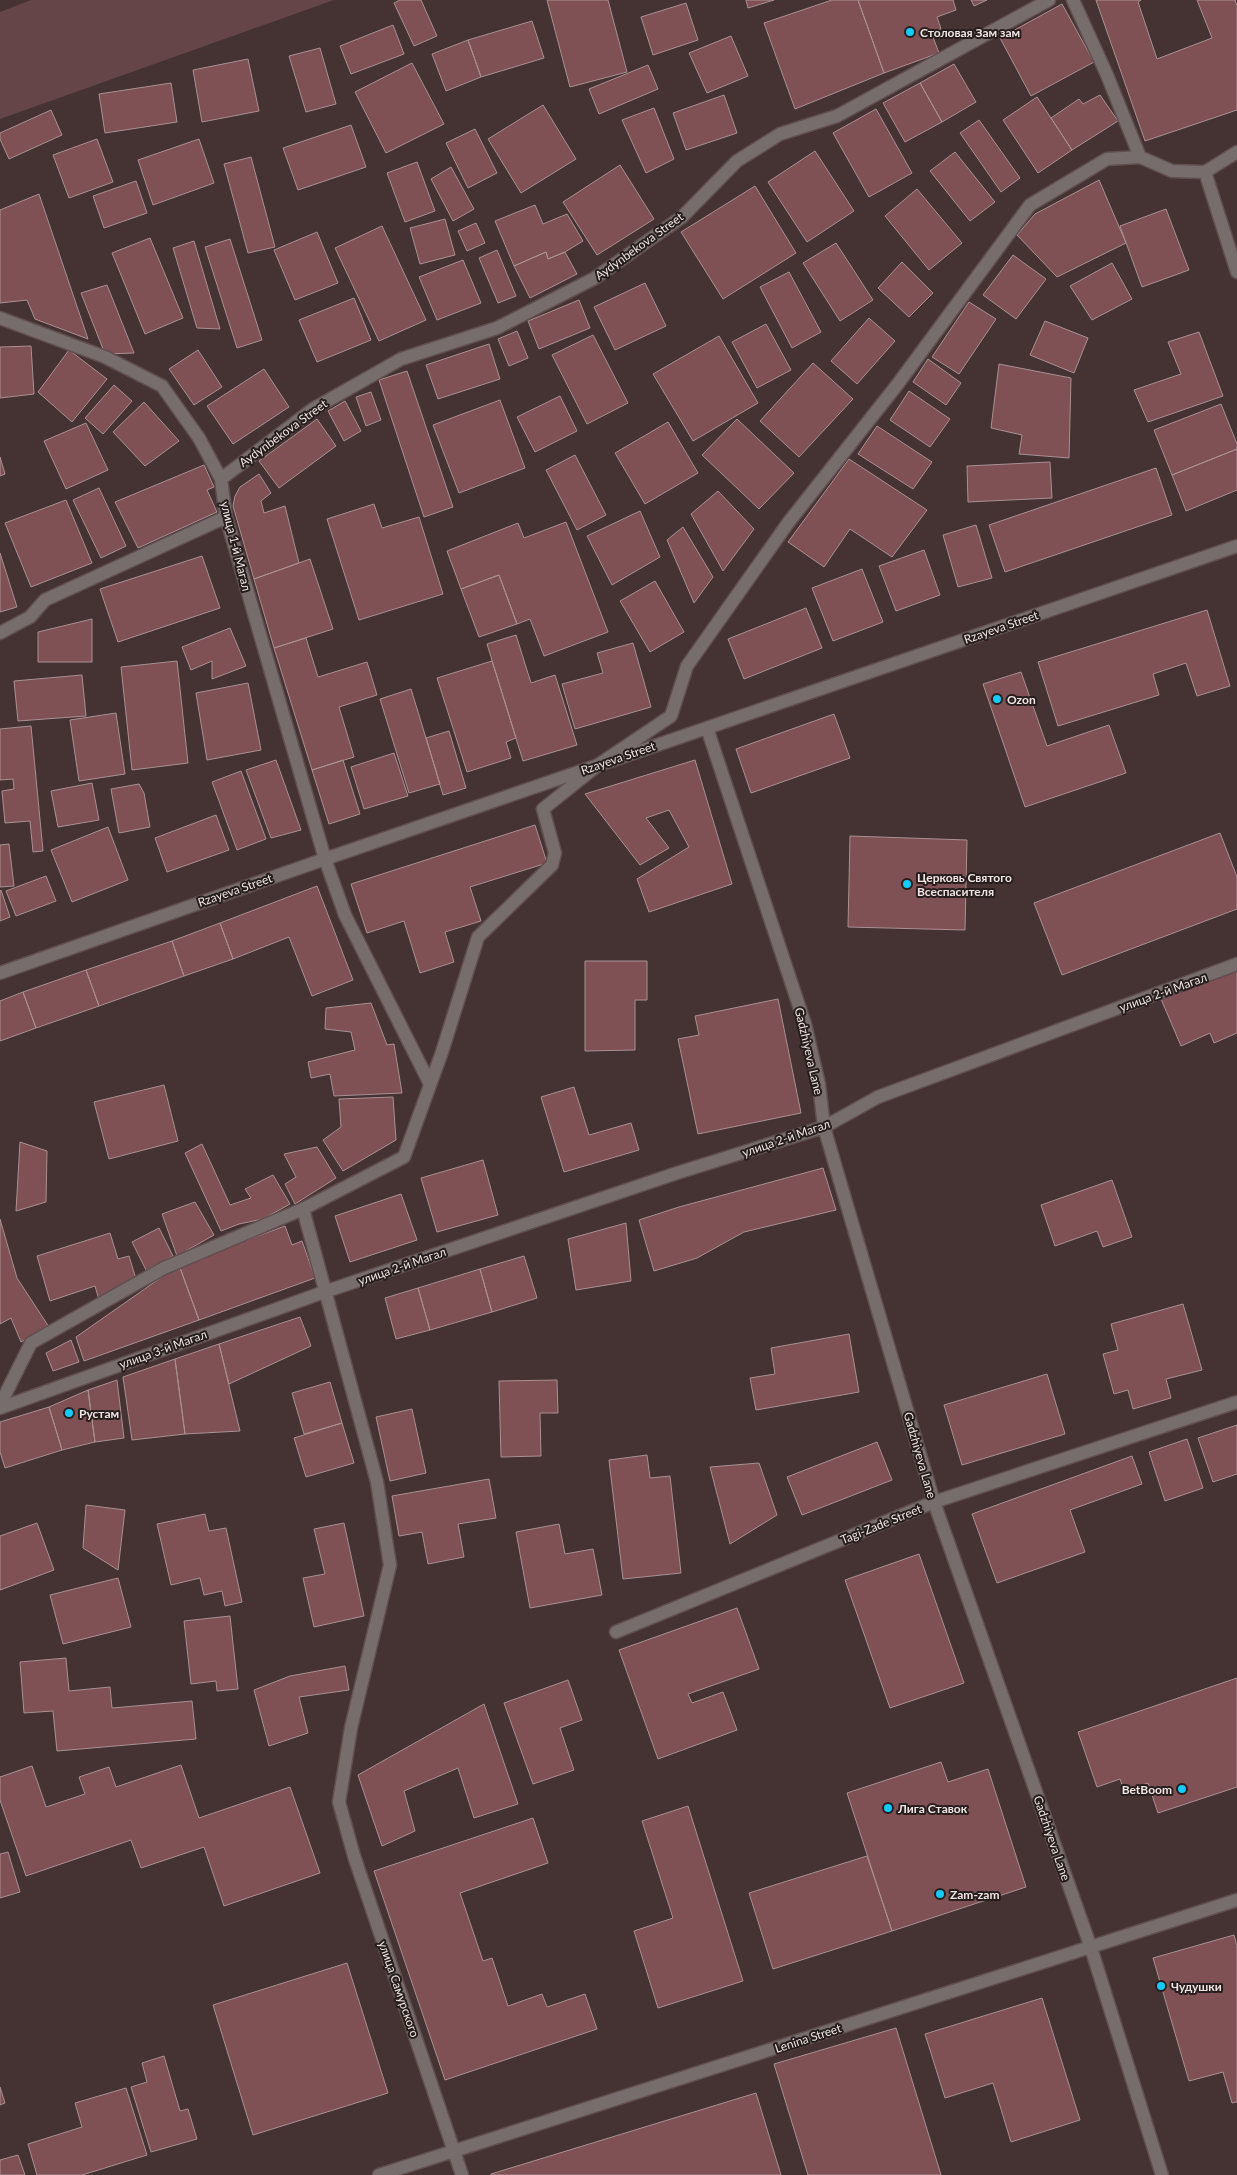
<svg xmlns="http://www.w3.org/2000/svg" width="1237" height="2175" font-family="Lato,sans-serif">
<rect width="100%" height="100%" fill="#453233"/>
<path fill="#654548" d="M31,0H334L0,119V12Z"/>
<path fill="#7f5054" stroke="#a99193" d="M400,0H421L437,36L414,46L394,3Z
M547,0H608L627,72L570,87Z
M746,0H774L748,8Z
M832,0H858L884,73L795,109L764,23Z
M858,0H953L956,10L937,17L941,29L931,32L939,53L884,73Z
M971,0H987L974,6Z
M1096,0H1141L1138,2L1157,59L1212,38L1197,0H1235L1237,6V110L1145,141Z
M686,3L698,40L653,55L641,17Z
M1062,4L1094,62L1031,96L1000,38Z
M532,21L544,58L481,77L468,40Z
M393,25L404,54L351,74L340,46Z
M731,36L748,76L707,93L689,53Z
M468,40L481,77L446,91L432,54Z
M320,48L336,104L306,112L289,56Z
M248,59L259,111L202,122L193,70Z
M412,63L444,124L386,153L355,92Z
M954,64L976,102L942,122L920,83Z
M648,65L658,89L599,114L589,89Z
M171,83L177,122L105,133L99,94Z
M920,83L942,122L905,142L883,103Z
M724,95L737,133L686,150L673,113Z
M1100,95L1118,121L1072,150L1051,118L1079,99L1083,104Z
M1037,97L1072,150L1038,173L1003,120Z
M543,105L576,159L521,193L488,139Z
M654,108L674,159L646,173L622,120Z
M876,109L912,173L869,197L833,133Z
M51,110L62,135L9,159L0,139V133Z
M979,120L1020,178L1001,192L960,133Z
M351,125L366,167L298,190L283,148Z
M475,129L497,173L468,188L446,143Z
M97,139L113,182L69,198L53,155Z
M199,139L214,183L153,205L138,160Z
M815,151L854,211L807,242L768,182Z
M955,152L995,202L970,221L930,171Z
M251,157L275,247L248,253L224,164Z
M417,162L435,211L405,222L387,173Z
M620,165L654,219L597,255L563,202Z
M451,167L474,209L453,221L431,179Z
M1099,180L1126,243L1057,277L1017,235L1035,214Z
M136,181L147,213L104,228L93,196Z
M755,186L796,253L723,299L681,232Z
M917,189L962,243L929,270L885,216Z
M39,194L88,339L35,319L27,300L0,303V210Z
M535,205L543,224L567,214L583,241L565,252L548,259L546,252L514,266L495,221Z
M1166,209L1189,270L1142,287L1120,226Z
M445,219L455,255L420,264L410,228Z
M476,223L485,243L467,251L458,231Z
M382,226L426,320L379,341L335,248Z
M317,232L338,283L295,300L274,250Z
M150,238L183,318L145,334L112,253Z
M230,239L262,340L237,348L205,247Z
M194,241L220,329L197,328L173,248Z
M836,243L873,300L840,321L803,263Z
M497,250L516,296L498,303L479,258Z
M546,252L548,259L565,252L577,274L530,298L514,266Z
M1013,255L1046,279L1016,319L983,295Z
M463,260L481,303L437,320L419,277Z
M902,262L933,293L909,317L878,288Z
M1112,263L1132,299L1092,320L1070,286Z
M789,272L821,332L792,348L760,287Z
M645,283L666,326L615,350L594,307Z
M107,285L134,353L105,354L81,293Z
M354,298L371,340L317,362L299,320Z
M579,300L590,328L539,349L528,321Z
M969,302L996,319L959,374L932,357Z
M869,318L895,341L857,384L831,361Z
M1045,321L1088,338L1074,373L1030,355Z
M766,324L791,370L757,388L732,342Z
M517,331L528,358L509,366L498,339Z
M1199,332L1223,396L1148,422L1134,390L1181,374L1168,342Z
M593,335L628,403L587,424L552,355Z
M719,336L758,403L693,441L653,374Z
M489,344L500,379L438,399L426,365Z
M31,346L34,394L0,398V347Z
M69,350L107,379L72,422L38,392Z
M198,350L222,387L194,405L169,369Z
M928,359L961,383L946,405L913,382Z
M813,363L853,399L799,457L760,421Z
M999,364L1071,378L1069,458L1019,454L1022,435L991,428Z
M264,369L289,407L233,444L207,406Z
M407,371L453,507L424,517L379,380Z
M114,385L132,401L103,434L85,418Z
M909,391L950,419L930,447L890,420Z
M371,392L381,420L366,426L356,397Z
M560,396L577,431L535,452L517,417Z
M500,400L525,468L459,493L433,425Z
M345,401L361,431L344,441L328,411Z
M144,402L179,441L145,466L113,432Z
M1221,404L1237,444V449L1172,475L1154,430Z
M317,419L336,446L279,488L259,461Z
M737,419L794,473L759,509L702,455Z
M668,422L698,473L645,504L615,453Z
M86,423L108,470L66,489L44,441Z
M877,426L932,462L913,489L858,454Z
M1237,449V490L1186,511L1172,475Z
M575,455L606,515L577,530L546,470Z
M0,457L5,474L0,476Z
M849,459L927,510L892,557L850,529L824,567L788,542Z
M1050,462L1052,498L968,502L967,466Z
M204,465L214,487L207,490L217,512L138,548L115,502Z
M1156,468L1172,515L1005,572L989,525Z
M259,474L271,493L261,501L264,513L285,506L299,563L254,579L233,506L235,496L240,487Z
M99,488L126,546L101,558L73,500Z
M718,491L754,529L723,571L691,514Z
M66,500L92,563L31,587L5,523Z
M374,504L382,528L419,517L443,594L359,620L327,519Z
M640,511L660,557L612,585L587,536Z
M566,522L608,632L544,656L530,619L517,624L499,575L461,589L447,551L518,523L524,538Z
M976,525L992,578L958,587L943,535Z
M683,527L713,577L694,603L667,540Z
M924,550L940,595L896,611L879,566Z
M0,553L17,607L0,612Z
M202,556L220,608L118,642L100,589Z
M310,559L333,629L274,648L254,579Z
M862,569L883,622L833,641L812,588Z
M499,575L517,624L479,637L461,589Z
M655,581L684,632L650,652L620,601Z
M806,608L822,648L744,679L728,639Z
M1207,610L1230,686L1197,696L1186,663L1153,674L1159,695L1058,726L1038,662Z
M92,619V662H38V632Z
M230,628L246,666L212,679V661L191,670L182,647Z
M516,635L531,683L555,675L577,745L523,761L487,644Z
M306,638L318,677L367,662L377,695L339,707L354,757L312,770L274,648Z
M633,643L651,707L575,729L562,684L603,673L597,653Z
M177,661L188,763L132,770L121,667Z
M492,661L516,738L506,742L511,758L467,772L437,678Z
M1021,672L1047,746L1109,725L1126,773L1025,807L983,684Z
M82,675L86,716L18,721L14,681Z
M248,683L261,750L207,760L196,693Z
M411,689L440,784L409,793L380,699Z
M116,713L125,774L79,781L70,720Z
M834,714L850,758L751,793L736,749Z
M31,726L43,851L33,852L30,821L5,823L2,791L14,789L13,779L0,780V729Z
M449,731L466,788L443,795L426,738Z
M394,753L408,796L364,809L351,767Z
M276,760L301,830L271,838L246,770Z
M343,760L360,814L329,824L312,770Z
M695,760L732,884L649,912L637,879L689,847L669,810L646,818L669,848L640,865L585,794Z
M241,771L266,839L237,850L212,782Z
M92,783L99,820L58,827L51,791Z
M139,784L144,793L150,827L119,833L111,789Z
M216,815L229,850L167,872L155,838Z
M535,825L547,863L470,887L481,921L445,932L454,962L420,973L404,921L367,933L351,884Z
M108,827L128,880L72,902L51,850Z
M1220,833L1237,877V909L1062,975L1034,903Z
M850,836L967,840L965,930L848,927Z
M9,844L14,886L0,887V845Z
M46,876L56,901L16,916L6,891Z
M317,886L353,980L312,996L289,937L233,959L220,923Z
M1,890L10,917L0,921V891Z
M220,923L233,959L184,976L172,941Z
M172,941L184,976L99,1006L86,970Z
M585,961H647V1000H635V1050L585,1051Z
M1237,967V1033L1214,1043L1210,1033L1181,1046L1161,999Z
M86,970L99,1006L36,1028L23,992Z
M23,992L36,1028L0,1041V1001Z
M778,999L801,1113L698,1134L678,1039L699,1035L695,1016Z
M371,1003L387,1045L394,1044L402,1093L334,1096L330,1074L311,1078L308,1062L355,1050L351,1032L325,1029L326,1008Z
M164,1085L178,1141L109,1159L94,1102Z
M574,1087L589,1135L631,1123L639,1150L564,1172L541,1097Z
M393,1097L396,1140L343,1171L323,1140L341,1127L339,1099Z
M20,1142L47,1151L46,1202L16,1211Z
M202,1144L230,1205L251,1198L245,1189L273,1175L290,1204L263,1219L239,1224L221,1231L185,1153Z
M317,1147L336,1178L295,1204L285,1184L296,1177L284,1154Z
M483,1160L498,1215L437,1232L421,1178Z
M823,1168L836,1210L744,1232L697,1258L654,1271L639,1220L679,1207Z
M1112,1180L1132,1237L1103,1247L1097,1231L1055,1246L1041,1205Z
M401,1194L417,1240L350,1262L335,1216Z
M195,1202L214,1235L177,1256L162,1214Z
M0,1219L17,1278L49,1327L21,1342L11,1318L0,1324Z
M626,1223L631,1281L576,1290L568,1239Z
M285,1226L292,1245L302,1241L315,1278L199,1320L179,1265Z
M159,1228L173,1256L146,1270L132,1242Z
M110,1233L118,1259L129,1256L136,1279L99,1300L95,1286L50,1301L37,1256Z
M524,1256L537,1298L492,1312L480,1269Z
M179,1265L199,1320L84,1361L76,1337Z
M480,1269L492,1312L430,1330L418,1288Z
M418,1288L430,1330L396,1339L385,1298Z
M1183,1304L1202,1370L1166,1379L1171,1398L1133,1409L1128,1390L1114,1394L1103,1354L1118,1350L1111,1324Z
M300,1317L311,1346L229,1384L219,1344Z
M849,1334L859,1392L756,1410L750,1378L775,1374L771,1348Z
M71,1340L79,1362L53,1371L46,1353Z
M219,1344L240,1431L185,1434L175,1359Z
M175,1359L185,1434L132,1440L123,1377Z
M1047,1374L1065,1434L962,1465L944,1405Z
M117,1380L124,1438L95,1442L88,1390Z
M557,1380L558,1413H540L541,1456L501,1457L499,1381Z
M330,1382L342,1423L304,1434L292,1393Z
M88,1390L95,1442L62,1450L49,1407Z
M49,1407L62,1450L5,1468L0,1452V1422Z
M412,1409L426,1473L390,1481L376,1417Z
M342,1423L354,1463L306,1477L294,1438Z
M1237,1425V1474L1213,1482L1198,1438Z
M1187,1439L1203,1488L1165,1501L1149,1452Z
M877,1442L892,1480L802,1515L787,1477Z
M647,1455L650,1478L670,1476L681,1573L623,1579L609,1460Z
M1132,1456L1142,1484L1070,1510L1085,1552L997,1583L972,1514Z
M759,1463L777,1515L730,1544L710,1467Z
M489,1479L496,1518L458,1524L464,1557L428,1564L422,1532L399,1536L392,1496Z
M86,1505L125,1510L118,1570L83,1548Z
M205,1514L209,1531L226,1528L242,1602L225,1606L222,1591L204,1595L200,1578L171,1585L157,1524Z
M37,1523L54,1570L0,1590V1536Z
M344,1523L364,1616L314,1627L303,1578L325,1574L314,1529Z
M559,1524L565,1554L593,1549L602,1595L530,1608L516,1532Z
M919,1554L964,1683L890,1708L845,1580Z
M118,1578L131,1627L63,1644L50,1595Z
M737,1608L759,1669L688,1694L692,1703L723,1692L737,1730L658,1759L619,1650Z
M230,1616L238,1689L217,1691L216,1681L191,1684L184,1621Z
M66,1658L69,1691L110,1687L112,1708L192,1701L196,1739L57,1751L53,1711L24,1713L20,1662Z
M345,1666L349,1690L299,1697L308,1733L269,1746L254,1690L290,1676Z
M1237,1678V1787L1158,1813L1148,1783L1124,1791L1120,1779L1097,1787L1078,1732Z
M568,1680L582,1720L560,1728L574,1770L533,1784L504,1703Z
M484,1704L518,1804L474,1818L458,1768L404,1791L415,1831L382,1846L358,1775Z
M941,1762L948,1782L988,1769L1026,1887L892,1931L847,1793Z
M181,1765L199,1818L290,1787L320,1873L224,1906L204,1847L141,1868L131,1840L26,1876L0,1800V1777L32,1766L46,1807L85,1794L79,1777L109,1767L116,1787Z
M688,1806L743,1981L658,2008L634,1931L673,1918L642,1821Z
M533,1818L548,1863L460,1893L483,1961L492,1958L508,2006L542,1994L547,2007L585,1994L597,2029L445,2080L374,1871Z
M8,1852L20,1892L0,1898V1854Z
M867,1856L892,1931L773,1969L749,1893Z
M1234,1935L1237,1946V2102L1232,2103L1223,2072L1189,2081L1153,1958Z
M347,1963L388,2093L253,2135L213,2005Z
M1042,1998L1080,2120L1011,2142L993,2083L945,2098L925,2034Z
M896,2028L941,2175H808L774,2064Z
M164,2056L180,2111L188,2109L197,2139L151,2152L131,2087L147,2082L142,2063Z
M0,2087L5,2103L0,2105Z
M126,2088L147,2155L82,2175H37L28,2144L82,2127L75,2103Z
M756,2093L781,2175H491V2174Z
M18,2155L25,2175H0V2160Z"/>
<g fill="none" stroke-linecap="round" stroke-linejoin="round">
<g stroke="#614e4f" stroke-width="15">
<path id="service" d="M325,859L345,915L430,1084
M0,1405L31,1343L164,1268L303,1209L404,1157L442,1052L478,937L552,865L555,853L543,809L598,765L671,716L687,666L788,523L897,385L1030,205L1107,159L1140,157"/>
</g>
<g stroke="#614e4f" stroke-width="15">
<path id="minor" d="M1073,0L1107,75L1140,157L1172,171L1205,172
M1205,172L1237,272
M1205,172L1237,152
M0,318L105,357L162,386L199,438L221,479L226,517L325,859
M221,479L313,409L401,359L497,328L595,278L682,217L737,161L780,134L837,116L1049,0
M0,633L30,617L45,600L226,517
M707,728L805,1024L819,1084L824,1127L934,1502L1091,1948L1162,2175
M0,973L325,859L1237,546
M303,1209L377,1482L390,1565L351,1728L339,1802L354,1856L462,2175
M0,1408L327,1291L677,1173L824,1127L878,1097L1237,964
M616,1632L934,1502L1237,1402"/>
</g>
<g stroke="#614e4f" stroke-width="15">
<path id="tertiary" d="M379,2175L1237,1900"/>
</g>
<use href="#service" stroke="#776d6d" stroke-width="12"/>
<use href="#minor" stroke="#776d6d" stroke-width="12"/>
<use href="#tertiary" stroke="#776d6d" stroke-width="12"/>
</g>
<g fill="#14cafb" stroke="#261d1d" stroke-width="2">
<circle cx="910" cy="32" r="5"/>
<circle cx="997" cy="699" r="5"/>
<circle cx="907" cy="884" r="5"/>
<circle cx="69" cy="1413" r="5"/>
<circle cx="1182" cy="1789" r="5"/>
<circle cx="888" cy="1808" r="5"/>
<circle cx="940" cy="1894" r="5"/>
<circle cx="1161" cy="1986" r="5"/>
</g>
<g text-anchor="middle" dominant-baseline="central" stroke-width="4" stroke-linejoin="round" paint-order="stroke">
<g font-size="12" font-weight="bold" fill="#f1e4e4" stroke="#261d1d" text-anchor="start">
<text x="920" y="32">Столовая Зам зам</text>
<text x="1007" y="699">Ozon</text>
<text x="917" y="877">Церковь Святого<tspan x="917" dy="14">Всеспасителя</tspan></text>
<text x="79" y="1413">Рустам</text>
<text x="1172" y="1789" text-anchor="end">BetBoom</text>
<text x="898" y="1808">Лига Ставок</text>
<text x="950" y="1894">Zam-zam</text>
<text x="1171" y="1986">Чудушки</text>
</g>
<g font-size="12" fill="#f1e4e4" stroke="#261d1d">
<text transform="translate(639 246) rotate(-36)">Aydynbekova Street</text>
<text transform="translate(283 433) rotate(-36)">Aydynbekova Street</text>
<text transform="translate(236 546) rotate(76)">улица 1-й Магал</text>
<text transform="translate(1001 627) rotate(-19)">Rzayeva Street</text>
<text transform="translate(618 758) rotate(-19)">Rzayeva Street</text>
<text transform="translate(235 890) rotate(-19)">Rzayeva Street</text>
<text transform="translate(1163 992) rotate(-20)">улица 2-й Магал</text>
<text transform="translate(809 1051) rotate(77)">Gadzhiyeva Lane</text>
<text transform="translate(786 1138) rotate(-19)">улица 2-й Магал</text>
<text transform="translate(402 1266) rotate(-19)">улица 2-й Магал</text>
<text transform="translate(163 1349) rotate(-20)">улица 3-й Магал</text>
<text transform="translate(920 1455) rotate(74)">Gadzhiyeva Lane</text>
<text transform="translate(881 1524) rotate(-22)">Tagi-Zade Street</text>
<text transform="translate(1052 1838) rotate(71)">Gadzhiyeva Lane</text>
<text transform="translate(399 1989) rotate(71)">улица Самурского</text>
<text transform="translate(808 2038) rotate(-18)">Lenina Street</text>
</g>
</g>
</svg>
